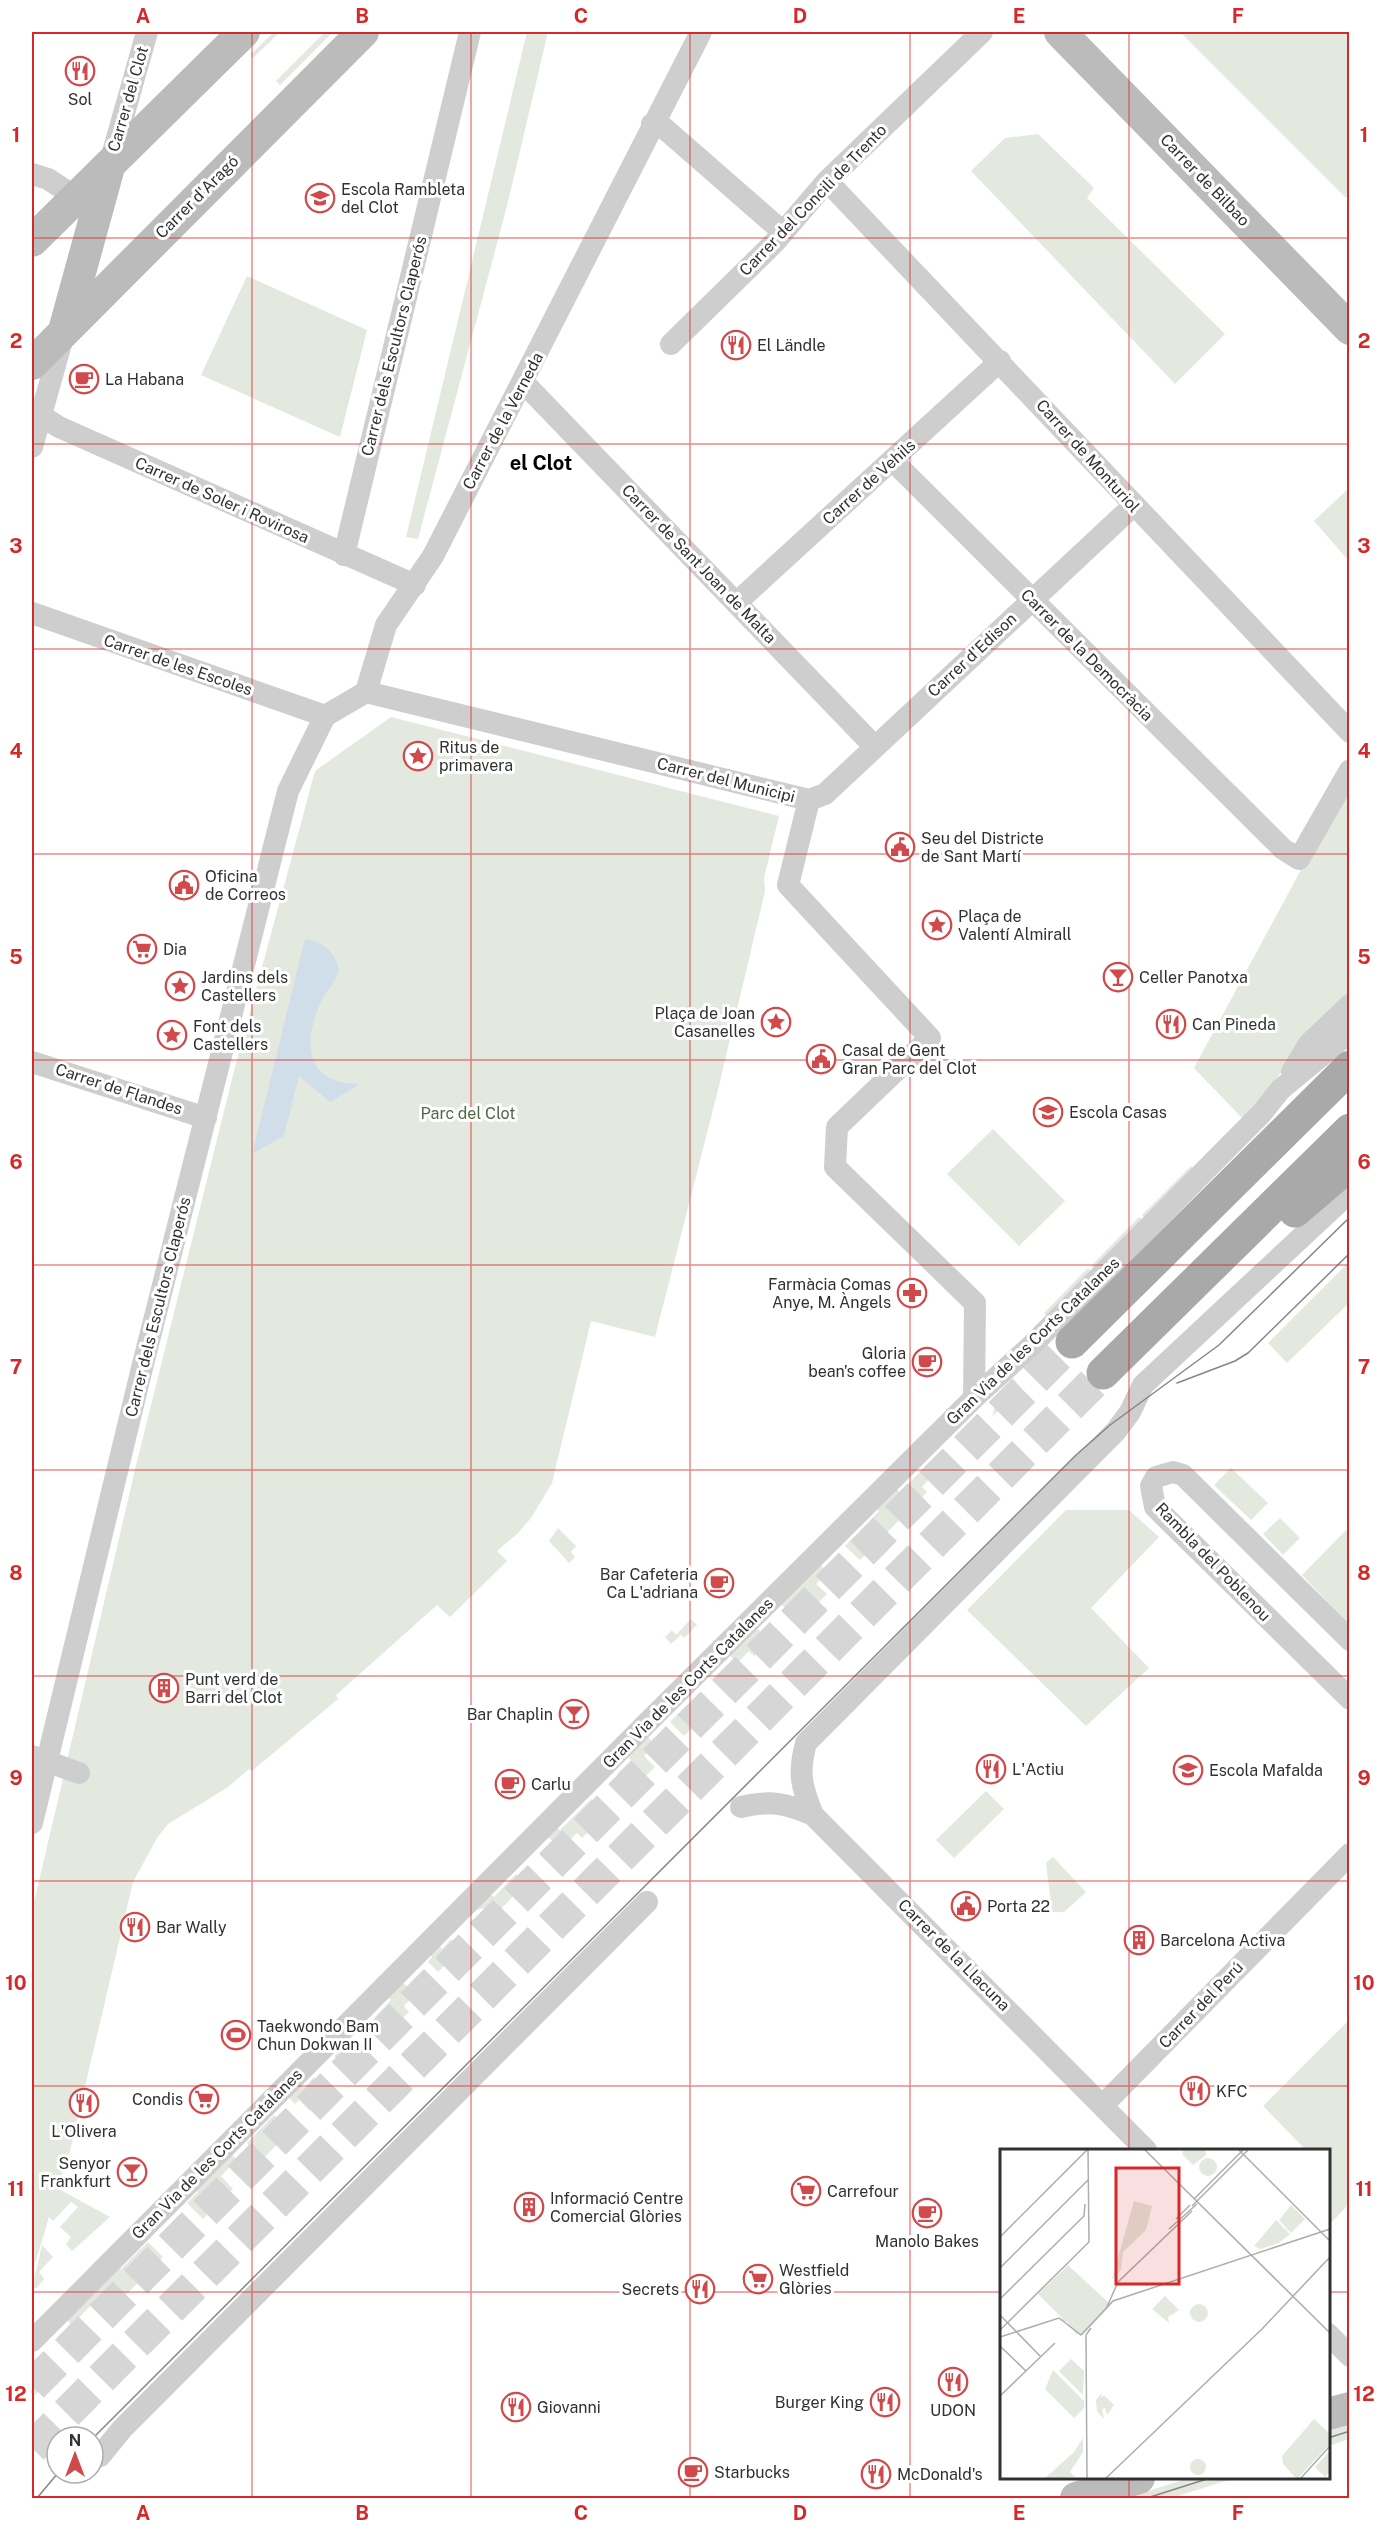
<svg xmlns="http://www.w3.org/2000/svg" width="1381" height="2530" font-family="'Public Sans',sans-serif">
<rect width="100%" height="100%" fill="#fff"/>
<path fill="#e3e9de" d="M274,32H280L253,58L250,55Z
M325,32H333L280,85L276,81Z
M527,32H548L507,206L418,539L406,537Z
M1180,32H1349V197H1345Z
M1038,134L1094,188L1087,198L1225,334L1175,384L971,171L1005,138Z
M247,276L367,330L340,437L201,375Z
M1349,488V561L1314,521Z
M391,717L779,816L764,878L765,891L718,1090L655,1337L591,1321L552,1483L531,1518L517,1534L497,1551L507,1561L450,1617L437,1605L336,1695L338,1699L252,1771L249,1769L228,1787L168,1824L157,1838L133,1882L69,2155L57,2188L110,2217L72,2251L66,2244L71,2237L60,2227L78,2207L71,2202L53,2221L49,2217L32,2274V1911L134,1474L234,1071L315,771Z
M1349,786V994L1310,1035L1244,1120L1194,1068L1343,792Z
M993,1129L1065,1201L1019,1246L947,1174Z
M1191,1166L1194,1169L1145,1218L1142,1215Z
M1139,1217L1143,1220L1094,1269L1091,1266Z
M1349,1262V1303L1287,1363L1268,1343Z
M1088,1268L1091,1271L1047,1316L1044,1313Z
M1013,1378L1021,1388L992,1417L999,1392Z
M924,1468L932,1476L922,1487L927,1492L860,1560L845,1546L879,1511L875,1508L895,1488L900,1492Z
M1231,1468L1268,1503L1251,1520L1214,1485Z
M1066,1510H1129L1159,1537L1091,1608L1149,1668L1086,1726L967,1610Z
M1280,1518L1300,1538L1283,1555L1263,1534Z
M1349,1527V1625L1302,1575Z
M558,1528L576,1546L571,1552L575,1557L569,1563L549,1541Z
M818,1563L828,1572L816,1584L827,1594L806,1615L796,1605L789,1612L779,1602Z
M691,1619L697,1625L684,1638L681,1635L671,1644L665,1637L672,1630L676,1635Z
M755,1626L770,1641L754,1656L749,1651L737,1663L728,1653Z
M683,1709L697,1723L684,1736L670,1722Z
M646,1735L655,1744L644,1756L655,1767L636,1786L630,1780L626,1783L617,1774L631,1760L627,1755Z
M986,1791L1004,1809L954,1858L936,1840Z
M591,1799L606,1814L582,1838L577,1833L560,1849L546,1834L555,1825L560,1830Z
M1053,1857L1086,1892L1064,1912H1052L1046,1863Z
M516,1874L525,1884L492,1918L482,1908L479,1910L474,1906L488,1892L494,1897Z
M451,1939L461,1949L438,1972L428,1962L432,1957L428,1952L437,1943L442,1949Z
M400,1980L415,1994L404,2006L409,2012L389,2031L375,2017L391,2000L386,1994Z
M1349,2020V2204L1329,2225L1328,2150H1306L1263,2106Z
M352,2029L356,2033L350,2039L366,2055L356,2065L348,2058L342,2064L334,2056L341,2050L336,2045Z
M314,2077L329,2092L310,2111L299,2100L295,2104L287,2096L299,2084L304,2088Z
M274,2115L290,2131L257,2165L252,2160L258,2154L247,2143Z
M229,2152L237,2160L221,2176L233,2189L203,2219L187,2203L198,2192L193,2187Z
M148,2242L163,2257L111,2310L98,2298L72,2325L64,2317L116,2264L121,2269Z
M42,2245L53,2257L39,2272L44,2279L37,2288H32Z
M40,2362L54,2376L34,2396L32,2394V2371Z
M1349,2424V2439L1329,2446L1328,2431Z
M1189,2478H1235L1171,2498H1126Z"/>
<path fill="#d0dee9" d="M305,939C323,942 335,951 339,970C335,984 324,993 319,1006C302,1049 308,1084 360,1084L330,1102L299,1076L284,1136L252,1154Z"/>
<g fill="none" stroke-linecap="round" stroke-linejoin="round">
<path stroke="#d6d6d6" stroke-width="33" stroke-dasharray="33 16" stroke-linecap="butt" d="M32,2386L1072,1342
M32,2448L1103,1373"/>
<path stroke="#cecece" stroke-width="22" d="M652,124L664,128L783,232
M110,163L147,32
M32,174L48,179L77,198
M827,181L1350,732
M671,344L774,243L827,181L982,32
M523,382L875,747
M32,410L59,427L415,585
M32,447L64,333
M893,461L1283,849L1299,859L1350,770
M344,555L470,32
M736,603L1000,361
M32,613L325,716
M366,692L809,800
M809,800L788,885L930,1038L837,1127L835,1167L975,1303L974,1398
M809,800L825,794L1133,506
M32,1062L206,1118
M1292,1072L1309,1044L1350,1005
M1350,1640L1183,1475L1173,1472L1156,1477L1151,1486L1155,1507L1350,1699
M32,1756L79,1773
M741,1807C771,1800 785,1803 813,1815
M32,1823L142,1368L288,791L325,716L366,692L386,625L433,556L701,32
M1103,2105L1350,1854
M1146,2150L813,1815C801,1786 798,1773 806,1743L1116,1431L1130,1412L1143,1385L1350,1192
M1328,2334L1350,2356
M32,2341L647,1723L974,1398L1033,1344L1261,1114L1281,1089L1350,1032
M100,2456L122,2429L647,1902"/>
<path stroke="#bbb" stroke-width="32" d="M1060,32L1350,329
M32,241L244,32
M65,327L109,167
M32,364L363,32
M1328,2414L1350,2408
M1076,2498L1139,2478"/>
<path stroke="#a9a9a9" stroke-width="33" d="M1295,1211L1350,1164
M1072,1342L1350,1067
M1103,1373L1350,1130"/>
<path stroke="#868686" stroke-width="1.5" d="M1177,1383L1235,1361L1248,1353L1350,1253
M93,2438L1076,1455L1110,1425L1219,1345L1350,1217
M1328,2438L1350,2431
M37,2498L58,2473
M1147,2498L1210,2478"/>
</g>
<path fill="none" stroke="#d62828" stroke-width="1.5" stroke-opacity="0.55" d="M252,32V2498M471,32V2498M690,32V2498M910,32V2498M1129,32V2150M32,238H1350M32,444H1350M32,649H1350M32,854H1350M32,1060H1350M32,1265H1350M32,1470H1350M32,1676H1350M32,1881H1350M32,2086H1350M32,2292H1002M1328,2292H1350M1129,2478V2498"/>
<defs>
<g id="restaurant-ring" transform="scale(1.5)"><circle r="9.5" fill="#fff" stroke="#d14a4b" stroke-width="1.5"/><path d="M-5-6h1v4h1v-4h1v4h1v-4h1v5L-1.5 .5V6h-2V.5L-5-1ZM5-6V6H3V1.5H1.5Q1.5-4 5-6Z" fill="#d14a4b"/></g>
<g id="school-ring" transform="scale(1.5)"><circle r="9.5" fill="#fff" stroke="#d14a4b" stroke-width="1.5"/><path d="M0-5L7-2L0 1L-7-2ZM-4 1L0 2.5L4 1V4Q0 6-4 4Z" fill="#d14a4b"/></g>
<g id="cafe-ring" transform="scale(1.5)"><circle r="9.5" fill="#fff" stroke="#d14a4b" stroke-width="1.5"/><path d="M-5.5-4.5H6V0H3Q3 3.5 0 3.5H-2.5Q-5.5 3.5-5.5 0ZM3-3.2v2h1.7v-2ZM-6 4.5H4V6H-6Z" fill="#d14a4b"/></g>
<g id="sight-ring" transform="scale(1.5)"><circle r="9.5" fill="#fff" stroke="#d14a4b" stroke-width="1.5"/><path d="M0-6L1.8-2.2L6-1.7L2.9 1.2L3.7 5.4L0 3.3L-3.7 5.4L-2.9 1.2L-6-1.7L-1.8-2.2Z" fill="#d14a4b"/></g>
<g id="civic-ring" transform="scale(1.5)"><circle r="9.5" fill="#fff" stroke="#d14a4b" stroke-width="1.5"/><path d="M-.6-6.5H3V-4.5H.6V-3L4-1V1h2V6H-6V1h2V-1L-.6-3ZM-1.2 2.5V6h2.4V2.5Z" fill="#d14a4b"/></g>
<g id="supermarket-ring" transform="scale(1.5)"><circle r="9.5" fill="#fff" stroke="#d14a4b" stroke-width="1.5"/><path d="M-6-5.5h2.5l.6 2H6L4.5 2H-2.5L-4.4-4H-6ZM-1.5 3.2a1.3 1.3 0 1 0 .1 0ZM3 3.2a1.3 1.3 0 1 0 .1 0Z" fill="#d14a4b"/></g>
<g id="bar-ring" transform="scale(1.5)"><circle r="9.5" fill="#fff" stroke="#d14a4b" stroke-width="1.5"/><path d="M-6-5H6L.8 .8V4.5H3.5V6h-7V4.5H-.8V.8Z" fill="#d14a4b"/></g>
<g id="pharmacy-ring" transform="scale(1.5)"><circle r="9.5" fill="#fff" stroke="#d14a4b" stroke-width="1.5"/><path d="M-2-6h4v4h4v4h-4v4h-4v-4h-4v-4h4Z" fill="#d14a4b"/></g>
<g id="building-ring" transform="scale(1.5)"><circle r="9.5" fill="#fff" stroke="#d14a4b" stroke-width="1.5"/><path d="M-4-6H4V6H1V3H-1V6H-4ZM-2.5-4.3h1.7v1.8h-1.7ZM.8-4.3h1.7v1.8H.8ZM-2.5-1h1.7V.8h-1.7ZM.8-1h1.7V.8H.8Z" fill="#d14a4b"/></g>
<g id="stadium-ring" transform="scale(1.5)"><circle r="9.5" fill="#fff" stroke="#d14a4b" stroke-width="1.5"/><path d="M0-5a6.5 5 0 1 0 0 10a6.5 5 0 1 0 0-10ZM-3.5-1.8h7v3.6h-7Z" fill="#d14a4b"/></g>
</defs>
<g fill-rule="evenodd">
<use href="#restaurant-ring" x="80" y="71"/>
<use href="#school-ring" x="320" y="198"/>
<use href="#restaurant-ring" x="736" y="345"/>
<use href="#cafe-ring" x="84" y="379"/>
<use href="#sight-ring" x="418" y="756"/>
<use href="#civic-ring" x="900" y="847"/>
<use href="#civic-ring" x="184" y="885"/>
<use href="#sight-ring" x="937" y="925"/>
<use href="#supermarket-ring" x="142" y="949"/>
<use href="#bar-ring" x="1118" y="977"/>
<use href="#sight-ring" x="180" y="986"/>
<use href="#sight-ring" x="776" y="1022"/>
<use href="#restaurant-ring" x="1171" y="1024"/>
<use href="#sight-ring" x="172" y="1035"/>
<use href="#civic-ring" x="821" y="1059"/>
<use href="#school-ring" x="1048" y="1112"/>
<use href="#pharmacy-ring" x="912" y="1293"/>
<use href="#cafe-ring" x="927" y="1362"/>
<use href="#cafe-ring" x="719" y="1583"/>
<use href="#building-ring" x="164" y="1688"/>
<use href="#bar-ring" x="574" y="1714"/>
<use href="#restaurant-ring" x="991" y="1769"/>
<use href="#school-ring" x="1188" y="1770"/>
<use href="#cafe-ring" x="510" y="1784"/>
<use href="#civic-ring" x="966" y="1906"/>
<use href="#restaurant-ring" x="135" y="1927"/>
<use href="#building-ring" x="1139" y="1940"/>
<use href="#stadium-ring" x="236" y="2035"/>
<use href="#restaurant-ring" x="1195" y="2091"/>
<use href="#supermarket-ring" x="204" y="2099"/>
<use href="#restaurant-ring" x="84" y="2103"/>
<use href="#bar-ring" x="132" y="2172"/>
<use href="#supermarket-ring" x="806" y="2191"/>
<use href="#building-ring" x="529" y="2207"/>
<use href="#cafe-ring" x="927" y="2213"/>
<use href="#supermarket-ring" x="758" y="2279"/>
<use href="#restaurant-ring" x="700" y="2289"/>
<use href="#restaurant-ring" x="953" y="2382"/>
<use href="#restaurant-ring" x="885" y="2402"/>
<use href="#restaurant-ring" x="516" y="2407"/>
<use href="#cafe-ring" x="693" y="2472"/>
<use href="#restaurant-ring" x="876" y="2474"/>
</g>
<g text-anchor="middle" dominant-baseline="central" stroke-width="6" stroke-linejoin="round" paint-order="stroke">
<g font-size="16" fill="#313131" stroke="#fff" text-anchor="start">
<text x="80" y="99" text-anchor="middle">Sol</text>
<text x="341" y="189">Escola Rambleta<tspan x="341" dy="18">del Clot</tspan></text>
<text x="757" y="345">El Ländle</text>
<text x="105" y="379">La Habana</text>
<text x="439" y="747">Ritus de<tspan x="439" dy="18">primavera</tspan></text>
<text x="921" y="838">Seu del Districte<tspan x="921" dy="18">de Sant Martí</tspan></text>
<text x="205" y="876">Oficina<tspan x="205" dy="18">de Correos</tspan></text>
<text x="958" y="916">Plaça de<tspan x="958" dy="18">Valentí Almirall</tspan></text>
<text x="163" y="949">Dia</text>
<text x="201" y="977">Jardins dels<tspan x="201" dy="18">Castellers</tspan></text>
<text x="1139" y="977">Celler Panotxa</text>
<text x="755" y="1013" text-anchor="end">Plaça de Joan<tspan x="755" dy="18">Casanelles</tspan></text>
<text x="1192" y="1024">Can Pineda</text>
<text x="193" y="1026">Font dels<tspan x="193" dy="18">Castellers</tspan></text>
<text x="842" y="1050">Casal de Gent<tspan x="842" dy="18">Gran Parc del Clot</tspan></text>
<text x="1069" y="1112">Escola Casas</text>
<text x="891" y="1284" text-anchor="end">Farmàcia Comas<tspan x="891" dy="18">Anye, M. Àngels</tspan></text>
<text x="906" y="1353" text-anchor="end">Gloria<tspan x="906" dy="18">bean's coffee</tspan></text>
<text x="698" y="1574" text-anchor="end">Bar Cafeteria<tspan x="698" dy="18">Ca L'adriana</tspan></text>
<text x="185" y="1679">Punt verd de<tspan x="185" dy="18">Barri del Clot</tspan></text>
<text x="553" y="1714" text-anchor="end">Bar Chaplin</text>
<text x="1012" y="1769">L'Actiu</text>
<text x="1209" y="1770">Escola Mafalda</text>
<text x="531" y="1784">Carlu</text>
<text x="987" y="1906">Porta 22</text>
<text x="156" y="1927">Bar Wally</text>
<text x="1160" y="1940">Barcelona Activa</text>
<text x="257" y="2026">Taekwondo Bam<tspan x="257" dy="18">Chun Dokwan II</tspan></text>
<text x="1216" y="2091">KFC</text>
<text x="183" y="2099" text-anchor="end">Condis</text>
<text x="84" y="2131" text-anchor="middle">L'Olivera</text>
<text x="111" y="2163" text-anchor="end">Senyor<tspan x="111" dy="18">Frankfurt</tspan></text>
<text x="827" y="2191">Carrefour</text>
<text x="550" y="2198">Informació Centre<tspan x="550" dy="18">Comercial Glòries</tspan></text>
<text x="927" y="2241" text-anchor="middle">Manolo Bakes</text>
<text x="779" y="2270">Westfield<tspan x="779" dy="18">Glòries</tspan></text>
<text x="679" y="2289" text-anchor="end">Secrets</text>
<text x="864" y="2402" text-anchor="end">Burger King</text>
<text x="537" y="2407">Giovanni</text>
<text x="953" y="2410" text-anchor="middle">UDON</text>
<text x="714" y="2472">Starbucks</text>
<text x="897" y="2474">McDonald's</text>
</g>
<g font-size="16" fill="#313131" stroke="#fff">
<text transform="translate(128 99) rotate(-74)">Carrer del Clot</text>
<text transform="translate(1205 180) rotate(46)">Carrer de Bilbao</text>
<text transform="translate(197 197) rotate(-45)">Carrer d'Aragó</text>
<text transform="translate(813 200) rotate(-46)">Carrer del Concili de Trento</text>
<text transform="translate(394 346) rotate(-76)">Carrer dels Escultors Claperós</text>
<text transform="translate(503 421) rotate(-62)">Carrer de la Verneda</text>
<text transform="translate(1088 456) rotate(48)">Carrer de Monturiol</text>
<text transform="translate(869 482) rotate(-42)">Carrer de Vehils</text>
<text transform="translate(222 500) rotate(24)">Carrer de Soler i Rovirosa</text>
<text transform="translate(699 564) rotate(46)">Carrer de Sant Joan de Malta</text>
<text transform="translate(972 655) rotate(-43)">Carrer d'Edison</text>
<text transform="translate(1087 655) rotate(45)">Carrer de la Democràcia</text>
<text transform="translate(178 665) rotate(19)">Carrer de les Escoles</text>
<text transform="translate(726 780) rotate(14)">Carrer del Municipi</text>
<text transform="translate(119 1089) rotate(18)">Carrer de Flandes</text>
<text transform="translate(158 1307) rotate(-76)">Carrer dels Escultors Claperós</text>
<text transform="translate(1033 1341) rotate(-44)">Gran Via de les Corts Catalanes</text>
<text transform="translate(1213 1562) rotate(46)">Rambla del Poblenou</text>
<text transform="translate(688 1683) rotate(-45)">Gran Via de les Corts Catalanes</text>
<text transform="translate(954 1955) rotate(45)">Carrer de la Llacuna</text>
<text transform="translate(1201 2005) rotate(-46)">Carrer del Perú</text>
<text transform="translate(217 2154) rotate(-45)">Gran Via de les Corts Catalanes</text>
</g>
<g font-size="16" fill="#526843" stroke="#fff">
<text x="468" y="1113">Parc del Clot</text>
</g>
<g font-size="20" font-weight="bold" fill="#000" stroke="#fff">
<text x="541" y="463">el Clot</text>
</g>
</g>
<g transform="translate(1000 2149)">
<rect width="330" height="330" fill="#fff"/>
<path d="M184,0H205L206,6L193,16L182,5ZM199 18a9 9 0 1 1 18 0a9 9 0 1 1-18 0ZM134,52L152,57L146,81L123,103L121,121L112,130ZM291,56L305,70L291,84L279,71ZM276,71L290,85L279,94L261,100L254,97ZM68,116L111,156L83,186L76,185L67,173L59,171L62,169L38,145ZM165,147L179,161L168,168L169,174L152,160ZM190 164a9 9 0 1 1 18 0a9 9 0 1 1-18 0ZM71,210L84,222L83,246L59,222ZM53,221L84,252V259L74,269L45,240ZM102,244L101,249L104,246L114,256L107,266L105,259L102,260L104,270L97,262L96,251ZM314,270L330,285V295L297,330L283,315L282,307ZM83,289V303L70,323L75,328L44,330L74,303ZM330,302V323L325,328L315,318ZM190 318a8 8 0 1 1 16 0a8 8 0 1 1-16 0Z" fill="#e3e9de"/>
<path fill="none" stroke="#adadad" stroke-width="1.5" d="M144,0L330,184M238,0L330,92M194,50L244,0M192,57L249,0M176,70L190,56M169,80L197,55M0,88L88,0M0,119L88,31M0,150L84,67L85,55M106,160L118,133L192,62M0,166L41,208M0,181L89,93L88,0M0,188L59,169L81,186L113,152L330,80M0,197L26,222M0,247L55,194M87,330L86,186L91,179M105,330L262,180L330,108M300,330L330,297"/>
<path fill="#d62828" fill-opacity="0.15" stroke="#d62828" stroke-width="3" d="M116,19H179V135H116Z"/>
<rect width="330" height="330" fill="none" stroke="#313131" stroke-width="3"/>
</g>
<rect width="1381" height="2530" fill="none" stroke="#ffffff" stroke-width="66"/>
<g transform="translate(75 2455)"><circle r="28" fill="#ffffff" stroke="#adadad" stroke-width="1.5"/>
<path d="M0-4.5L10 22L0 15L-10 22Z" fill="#d14a4b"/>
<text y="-9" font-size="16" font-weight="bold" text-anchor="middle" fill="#313131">N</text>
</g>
<rect x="33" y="33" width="1315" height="2464" fill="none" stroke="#d62828" stroke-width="2"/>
<g font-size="20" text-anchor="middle" font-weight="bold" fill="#d62828">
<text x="143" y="23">A</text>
<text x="362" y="23">B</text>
<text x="581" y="23">C</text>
<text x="800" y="23">D</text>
<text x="1019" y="23">E</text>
<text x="1238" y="23">F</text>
<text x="16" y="142">1</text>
<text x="1364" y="142">1</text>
<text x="16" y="348">2</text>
<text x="1364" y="348">2</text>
<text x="16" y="553">3</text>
<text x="1364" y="553">3</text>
<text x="16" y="758">4</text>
<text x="1364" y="758">4</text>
<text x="16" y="964">5</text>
<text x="1364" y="964">5</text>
<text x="16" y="1169">6</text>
<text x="1364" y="1169">6</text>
<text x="16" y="1374">7</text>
<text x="1364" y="1374">7</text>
<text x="16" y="1580">8</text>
<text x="1364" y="1580">8</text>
<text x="16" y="1785">9</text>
<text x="1364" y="1785">9</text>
<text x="16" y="1990">10</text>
<text x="1364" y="1990">10</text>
<text x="16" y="2196">11</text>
<text x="1364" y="2196">11</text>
<text x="16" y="2401">12</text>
<text x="1364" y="2401">12</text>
<text x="143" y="2520">A</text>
<text x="362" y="2520">B</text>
<text x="581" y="2520">C</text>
<text x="800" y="2520">D</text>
<text x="1019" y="2520">E</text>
<text x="1238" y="2520">F</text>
</g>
</svg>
